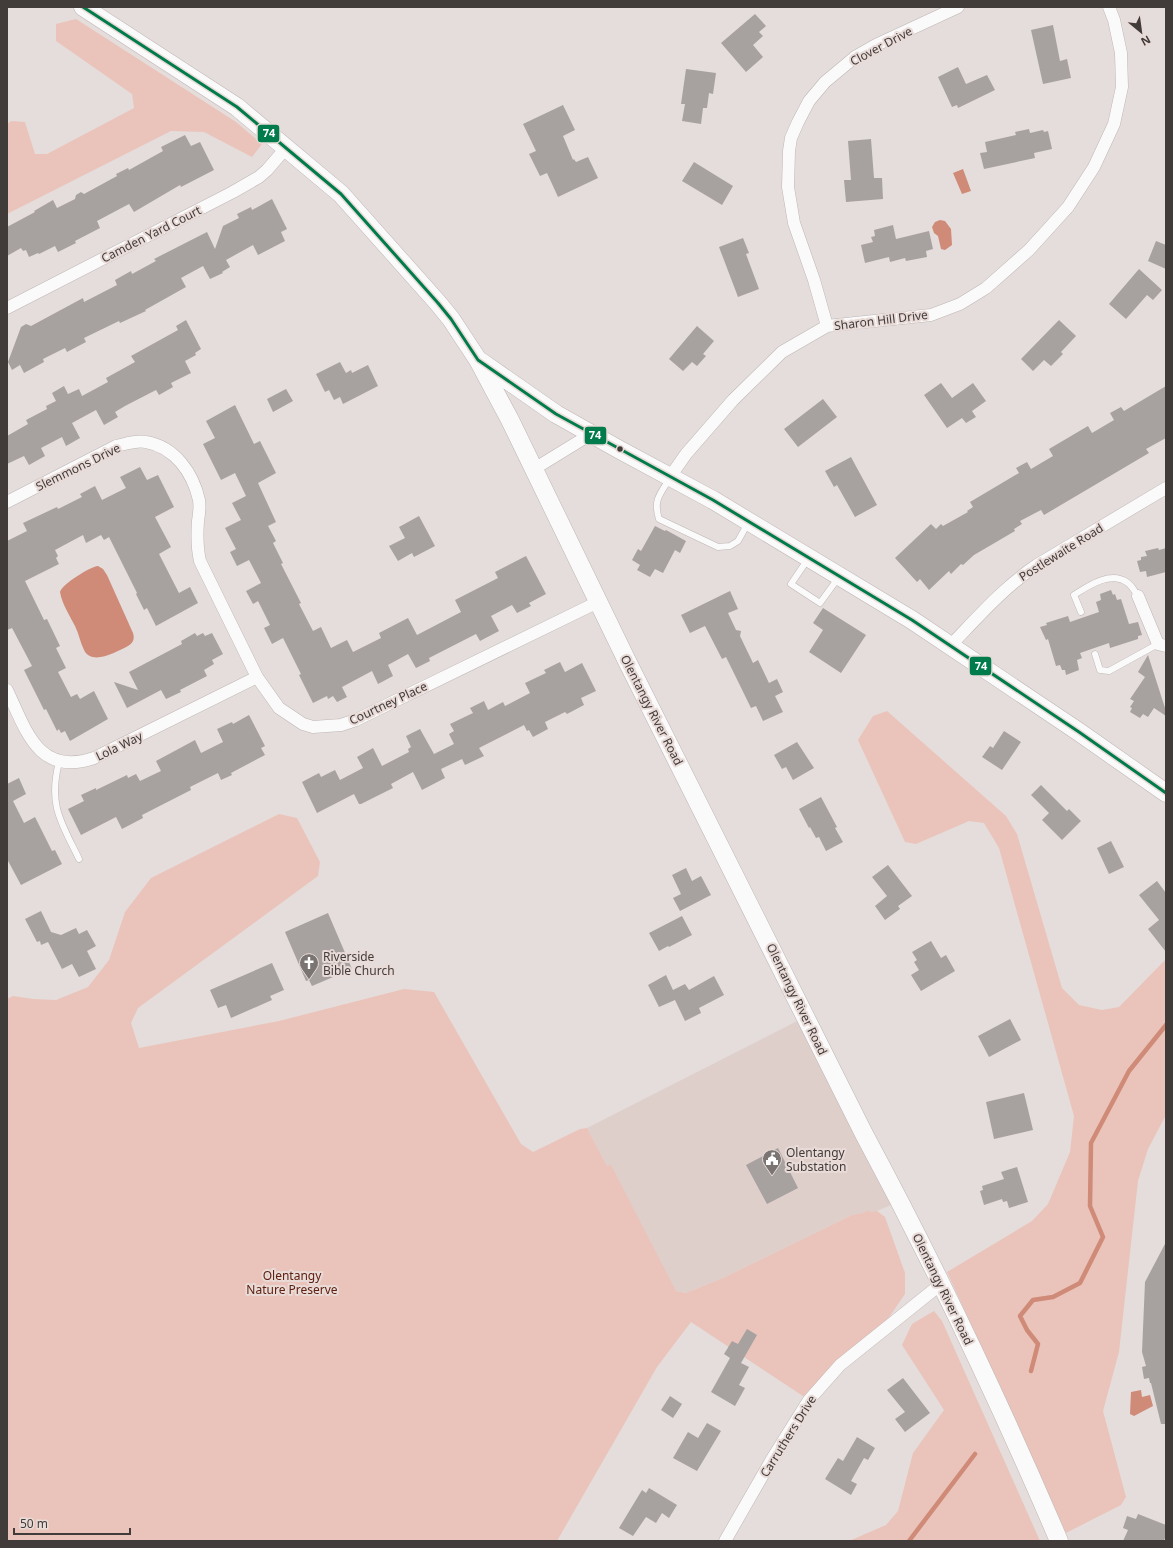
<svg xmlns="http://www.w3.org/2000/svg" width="1173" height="1548" font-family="'Noto Sans',sans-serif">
<rect width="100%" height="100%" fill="#e5dddb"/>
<path fill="#decfcb" d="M805,1017L898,1202L877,1211L852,1215L723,1278L686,1293L672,1290L587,1128Z"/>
<path fill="#eac4ba" d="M76,19L236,122L262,144L252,157L204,132L171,131L7,214V124L11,121L25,122L35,154H47L134,108L132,94L56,41V24Z
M887,711L1006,816L1017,834L1062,988L1079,1005L1102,1010L1119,1007L1166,959V1115L1148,1149L1138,1181L1119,1352L1103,1411L1126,1497L1121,1505L1066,1533L947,1272L1032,1221L1048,1204L1070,1152L1074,1116L999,848L984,823L969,821L916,844L905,842L858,740L873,716Z
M279,814L297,818L320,862L318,876L138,1008L131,1023L139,1048L279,1021L404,989L434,992L521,1144L533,1152L580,1129L587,1128L607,1166L611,1165L676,1291L686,1293L723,1278L852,1215L863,1213L869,1210L870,1212L877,1211L885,1217L905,1273V1294L881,1329L809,1400L691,1322L657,1367L557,1541H7V999L13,996L33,999L56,1000L88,987L109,960L125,912L151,878Z
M934,1311L942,1321L1040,1541H849L886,1525L898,1511L913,1453L944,1410L902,1345L912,1324Z"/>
<path fill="#cf8a78" d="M963,169L971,191L962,194L953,173Z
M940,220L945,221L951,229L952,245L945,250L941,249L938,236L934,233L932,227L935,222Z
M98,566L103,569L107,575L133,633C135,639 133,643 128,646C116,652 92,666 84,650C80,642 79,634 75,626C70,616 62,604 60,592C62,584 90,567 98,566Z
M1141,1390L1142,1397L1150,1395L1153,1406L1134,1416L1130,1414L1131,1392Z"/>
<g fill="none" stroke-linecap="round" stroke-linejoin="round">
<path stroke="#cf8a78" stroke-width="4.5" d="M1031,1371L1038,1344L1027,1330L1020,1316L1033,1300L1053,1297L1080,1283L1103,1237L1090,1206L1091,1143L1129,1071L1166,1025
M909,1541L975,1454"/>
</g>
<path fill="#a7a1a0" d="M755,14L766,26L759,32L763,36L753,45L763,57L746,72L721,43Z
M1053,25L1060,61L1067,59L1071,78L1043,84L1031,30Z
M958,67L966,84L987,75L995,90L958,108L957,105L952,107L938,77Z
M686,69L716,73L713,94L709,93L707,108H703L701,124L682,121L685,104H681Z
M563,105L575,130L563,136L573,160L574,159L576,162L588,157L598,178L558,197L547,173L540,176L529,154L536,151L523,124Z
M1029,129L1030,133L1043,130L1044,132L1048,131L1052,149L1034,153L1035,158L984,169L980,153L987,152L985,142L1016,135L1015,132Z
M185,135L191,146L200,142L214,170L181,187L180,185L134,212L129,204L97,221L100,228L75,241L76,243L58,252L55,246L39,254L38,253L29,257L26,250L23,251L21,248L7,256V227L35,212L34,211L53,200L57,208L75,199L76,195L81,192L84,194L117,176L116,174L128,168L129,170L163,151L161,147Z
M871,139L874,178H882L883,199L846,202L844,180H851L848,141Z
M694,162L733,186L722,205L682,181Z
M272,199L287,229L281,232L285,241L258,255L253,245L226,260L230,267L222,272L223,273L210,279L203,266L181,278L186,287L145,310L146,311L120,323L119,321L84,338L86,342L67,352L65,348L43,359L44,362L24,373L20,365L12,370L8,362L21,327L26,324L31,326L83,298L84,302L117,285L115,280L131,271L132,274L156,261L154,259L207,232L215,249L223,226L239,218L237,214L251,207L252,210Z
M893,225L896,239L929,231L933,249L926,251L927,257L906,261L905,258L890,262L889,257L865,263L861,245L873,242L871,237L875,236L874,230Z
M743,238L749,253L746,254L759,289L738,297L719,247Z
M1156,241L1166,245V269L1148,261Z
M1139,269L1162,290L1153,300L1147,295L1126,319L1109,304Z
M186,320L201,349L195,353L196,355L185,361L191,373L171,383L173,387L159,395L156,390L125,406L115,412L118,417L104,425L96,410L72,423L80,438L66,446L62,437L41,448L45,456L29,465L24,456L7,464V436L28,424L26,420L47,409L46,406L56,401L52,393L64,386L68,394L79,389L82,396L108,382L106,378L135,362L131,356L178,330L176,326Z
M1059,320L1076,336L1061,352L1063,354L1051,366L1044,360L1033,371L1021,359Z
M697,326L714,341L703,354L706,356L697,366L692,362L683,371L669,359Z
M340,362L346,373L351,370L352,373L368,365L378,386L343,404L340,397L334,400L329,390L325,392L316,374Z
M941,383L952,398L973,383L986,401L972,411L976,417L966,423L962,418L947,428L924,395Z
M1166,386V438L1146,449L1149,453L1044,515L1041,510L1020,521L1022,524L1014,529L1015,531L974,555L963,565L961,564L951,574L949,571L929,590L920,579L917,582L895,558L931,524L936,529L941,524L943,526L968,512L967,511L973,507L970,502L1019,473L1016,468L1027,462L1031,469L1053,456L1049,449L1088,426L1092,433L1114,420L1110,413L1121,407L1124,411Z
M286,389L293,401L273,412L267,399Z
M823,399L837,417L798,447L784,429Z
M235,405L254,444L260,441L276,473L258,483L276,522L268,526L276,541L273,543L283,563L281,564L301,603L299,604L313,631L321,627L331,648L347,640L353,652L381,638L379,633L408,618L417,635L461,612L455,600L498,578L495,572L526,556L546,594L529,603L531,606L517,613L512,605L491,616L499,631L480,641L476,634L429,658L430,661L416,668L408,654L388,665L393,676L378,684L372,671L342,687L347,697L337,702L333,696L328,699L327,696L313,703L299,675L301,674L283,638L272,644L264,628L270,625L258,601L253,604L246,591L261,583L249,560L237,566L230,552L236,549L225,528L241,520L232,503L246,496L235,473L221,480L203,444L215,438L206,421Z
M851,457L877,505L855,517L837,485L834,487L825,471Z
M140,467L147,480L158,475L174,507L155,517L171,547L159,554L179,593L190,587L198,603L156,626L147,608L144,610L136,594L137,593L109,537L104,540L101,535L86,543L83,535L55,550L58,556L56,558L59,564L25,581L44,620L47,619L60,646L56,648L66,668L58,672L71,697L77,694L80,699L94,691L108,719L70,741L65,731L61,733L59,729L57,731L46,709L44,710L24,670L32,666L12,628L7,630V541L27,531L23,523L57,507L58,509L82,497L80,494L95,486L102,500L126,488L120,477Z
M419,516L435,546L414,557L412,553L398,561L389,546L405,538L399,527Z
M655,526L665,531L666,530L686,541L680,553L675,550L663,573L655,569L650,577L637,570L640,565L632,560L638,549L641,551Z
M1158,548L1159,550L1166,548V572L1147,577L1146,571L1140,572L1137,561L1141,560V557L1147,556L1145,551Z
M1111,590L1113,595L1115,594L1117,600L1121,599L1129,624L1138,622L1142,635L1138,636V639L1110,648L1109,643L1080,653L1082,658L1077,660L1079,670L1066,675L1065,670H1062L1060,665L1056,666L1048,639L1046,640L1040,627L1047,625L1046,623L1068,616L1070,622L1099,612L1096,602L1101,600L1100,594Z
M730,591L738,609L728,613L736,630L741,631L740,636L753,663L758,660L769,683L777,679L783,692L775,696L783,712L763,721L756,706L751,708L726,657L722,659L705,626L690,633L681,615Z
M823,608L866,635L841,673L809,652L823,630L813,623Z
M195,633L197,636L203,633L205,636L212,633L223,654L212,660L214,664L204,670L207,676L180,690L181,692L166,699L161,690L127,708L114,682L138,690L129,672L182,644L181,641Z
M1148,655L1166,711V716L1154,708L1148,717L1143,714L1140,718L1130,712L1132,708L1130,707L1134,701L1130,699L1145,677L1138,672Z
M560,662L565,672L582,663L596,691L581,698L584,705L567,714L565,712L545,722L548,729L533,737L529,730L527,731L524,725L479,748L484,756L465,765L462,759L441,769L445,778L422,790L413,772L391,784L393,788L361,804H359L354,794L317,813L302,782L319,773L321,777L335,770L340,780L363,768L357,757L373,748L382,766L409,752L408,749L411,747L406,736L420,729L434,754L454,744L449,734L454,731L450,724L473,713L470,708L484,701L488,710L503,702L505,706L530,693L525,683L546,673L544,670Z
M249,715L265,746L261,748L265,755L231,773L232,775L221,780L218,773L190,787L191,790L142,815L143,818L122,829L116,817L81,835L68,809L84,801L81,795L96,788V790L127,775L128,778L136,774L140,781L161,771L156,761L195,740L201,753L223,742L217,729L232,722L233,724Z
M1004,731L1021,742L1002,770L982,757L990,746L993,748Z
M797,742L814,768L793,780L786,767L782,769L774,755Z
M19,778L26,794L13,801L24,823L35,817L52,851L55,850L62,864L21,885L7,859V784Z
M1041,785L1067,811L1069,809L1081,821L1062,840L1042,820L1049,813L1031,795Z
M821,797L837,827L835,828L843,842L826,851L819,837L816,838L810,827L809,828L799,809Z
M1111,841L1124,867L1109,874L1097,848Z
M888,865L912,896L898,906L900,909L885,920L875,906L887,896L872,877Z
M686,868L692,881L701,876L711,895L680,911L673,898L681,894L672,875Z
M1157,881L1166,893V952L1148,929L1159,920L1139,895Z
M41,911L51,932L61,935L76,928L79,934L87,930L96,946L87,951L96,969L79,977L72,964L62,969L48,942L41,945L40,941L37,942L25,919Z
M328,913L352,969L312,986L309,980L306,981L285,932Z
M682,916L692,935L669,947L668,946L659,951L649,933Z
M931,941L941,958L946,955L955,971L921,991L911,975L919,970L914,962L917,960L912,952Z
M272,963L284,990L270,996L272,1000L231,1018L226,1005L218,1008L210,990Z
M666,975L673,990L685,984L689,990L714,976L724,995L699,1008L701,1013L685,1021L675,1000L659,1007L648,985Z
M1010,1019L1021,1040L989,1057L978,1036Z
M1024,1093L1033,1130L994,1139L986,1102Z
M778,1148L798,1188L767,1204L746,1165Z
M1017,1167L1028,1202L1009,1208L1007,1201L1003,1202L1002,1199L984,1205L980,1191L983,1190L982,1186L1004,1179L1001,1172Z
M1166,1242V1424H1161L1151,1383H1150L1149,1378L1144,1379L1142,1367L1146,1366L1142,1352L1145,1282Z
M747,1329L757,1335L741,1363L749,1367L739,1385L745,1388L735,1406L711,1392L730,1358L724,1354L732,1341L738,1344Z
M903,1378L930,1413L905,1432L895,1419L905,1412L887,1390Z
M670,1396L682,1404L673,1418L661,1410Z
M707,1423L721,1431L697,1471L673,1458L688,1432L698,1438Z
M857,1437L875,1448L868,1460L864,1458L851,1481L857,1484L851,1495L825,1479L838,1458L843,1461Z
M649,1488L677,1505L669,1518L662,1513L656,1523L646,1517L633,1536L619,1528L642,1490L646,1493Z
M1138,1514L1166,1525V1535L1164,1541H1123L1128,1530L1123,1528L1127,1516L1136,1519Z"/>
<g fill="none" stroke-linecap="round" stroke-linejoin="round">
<g stroke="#bdb6b5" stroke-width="7">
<path id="lane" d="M670,478C660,494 653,500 659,519L718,547L730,546L738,541L748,523
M808,559L791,584L820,603L839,577
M1081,612L1074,595C1088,586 1111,570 1128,583C1132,586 1135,592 1138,596
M1095,654L1100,670L1109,671L1158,644
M59,762C48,805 61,822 79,859"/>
</g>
<g stroke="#bdb6b5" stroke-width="13">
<path id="street" d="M7,308L233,192L259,177L267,170L286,148
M827,326L814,280L794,223L788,187L789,151L791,138L798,122L809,101L825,82L855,57L876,45L958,7
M534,469L591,434
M670,477L686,454L733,400L782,352L827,326L931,315L960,304L986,288L1029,250L1068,207L1094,167L1114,124L1122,87L1121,53L1114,20L1109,7
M7,502L116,446C126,444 136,440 146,442C175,447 193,473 199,500C200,506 199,515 198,521C197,535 197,548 200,561L257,677L279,708L303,724L313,727L341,725L356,720L598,602
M1138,596L1158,644L1166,646
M950,646C978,617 1004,587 1037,565L1166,488
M7,690C26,730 38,777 94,758L257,677
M725,1541L772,1459L809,1400L840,1365L941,1284"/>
</g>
<g stroke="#bdb6b5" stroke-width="19">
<path id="secondary" d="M83,7L237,107L341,194L438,303L451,319L478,360L510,420L627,661L864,1134C935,1266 1000,1403 1059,1541
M480,361L556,414L620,450L713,500L912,620L1079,732L1166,793"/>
</g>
<use href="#lane" stroke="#fbfafa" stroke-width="6"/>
<use href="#street" stroke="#fbfafa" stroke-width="12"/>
<use href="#secondary" stroke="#fbfafa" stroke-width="18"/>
<g stroke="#e9dbd7" stroke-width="6">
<path id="bus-1" d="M83,7L237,107L341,194L438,303L451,319L478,360L556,414L713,500L912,620L1079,732L1166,793"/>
</g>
<use href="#bus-1" stroke="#007b4b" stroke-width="3"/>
</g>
<defs>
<g id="church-pin" transform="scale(1)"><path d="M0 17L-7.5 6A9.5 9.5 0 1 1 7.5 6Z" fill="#7a7472" stroke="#e9dbd7"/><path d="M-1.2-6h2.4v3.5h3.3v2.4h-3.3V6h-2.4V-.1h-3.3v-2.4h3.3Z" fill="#fff"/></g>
<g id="civic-pin" transform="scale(1)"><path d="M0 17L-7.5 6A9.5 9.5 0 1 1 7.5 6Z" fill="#7a7472" stroke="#e9dbd7"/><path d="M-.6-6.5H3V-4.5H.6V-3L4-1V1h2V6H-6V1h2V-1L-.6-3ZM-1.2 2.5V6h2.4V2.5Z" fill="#fff"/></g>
</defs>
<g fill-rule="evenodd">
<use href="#church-pin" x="309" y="963"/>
<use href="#civic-pin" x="772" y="1159"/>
</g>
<circle fill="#413b3a" stroke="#e9dbd7" stroke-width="1.5" cx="620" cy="449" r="3.5"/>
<g text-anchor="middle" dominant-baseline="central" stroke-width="4" stroke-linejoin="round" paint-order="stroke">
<g font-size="12" fill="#413b3a" stroke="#e9dbd7">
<text transform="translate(881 46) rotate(-28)">Clover Drive</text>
<text transform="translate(151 234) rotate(-27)">Camden Yard Court</text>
<text transform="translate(881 320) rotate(-7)">Sharon Hill Drive</text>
<text transform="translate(78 467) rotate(-26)">Slemmons Drive</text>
<text transform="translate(1061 552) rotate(-32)">Postlewaite Road</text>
<text transform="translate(388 703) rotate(-25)">Courtney Place</text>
<text transform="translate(652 710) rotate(63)">Olentangy River Road</text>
<text transform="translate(119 746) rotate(-26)">Lola Way</text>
<text transform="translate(797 999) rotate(64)">Olentangy River Road</text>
<text transform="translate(943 1289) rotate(64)">Olentangy River Road</text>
<text transform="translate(788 1436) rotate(-58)">Carruthers Drive</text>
</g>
<g font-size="12" fill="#413b3a" stroke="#e9dbd7" text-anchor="start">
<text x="323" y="956">Riverside<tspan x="323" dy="14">Bible Church</tspan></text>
<text x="786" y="1152">Olentangy<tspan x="786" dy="14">Substation</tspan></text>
</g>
<g font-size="12" fill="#5e2010" stroke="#e9dbd7">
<text x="292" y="1275">Olentangy<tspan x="292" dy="14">Nature Preserve</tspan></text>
</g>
</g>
<g stroke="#e9dbd7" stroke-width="1.5">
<rect x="257" y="124" width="23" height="19" rx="4" fill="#007b4b"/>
<rect x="584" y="426" width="23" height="19" rx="4" fill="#007b4b"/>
<rect x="969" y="656" width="23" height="20" rx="4" fill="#007b4b"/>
</g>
<g font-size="11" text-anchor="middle" font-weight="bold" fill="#fff">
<text x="269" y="137">74</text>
<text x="595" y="439">74</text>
<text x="981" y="670">74</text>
</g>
<rect width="1173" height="1548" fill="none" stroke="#413b3a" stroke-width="16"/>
<g transform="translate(1141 32) rotate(151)" stroke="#e9dbd7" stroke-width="3" paint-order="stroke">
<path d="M0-3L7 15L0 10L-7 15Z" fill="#413b3a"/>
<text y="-6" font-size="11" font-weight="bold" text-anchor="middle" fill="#413b3a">N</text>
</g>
<path d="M14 1528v6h116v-6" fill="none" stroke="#413b3a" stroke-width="2"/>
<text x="20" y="1528" font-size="12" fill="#413b3a" stroke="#e9dbd7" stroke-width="3" paint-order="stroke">50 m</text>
</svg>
